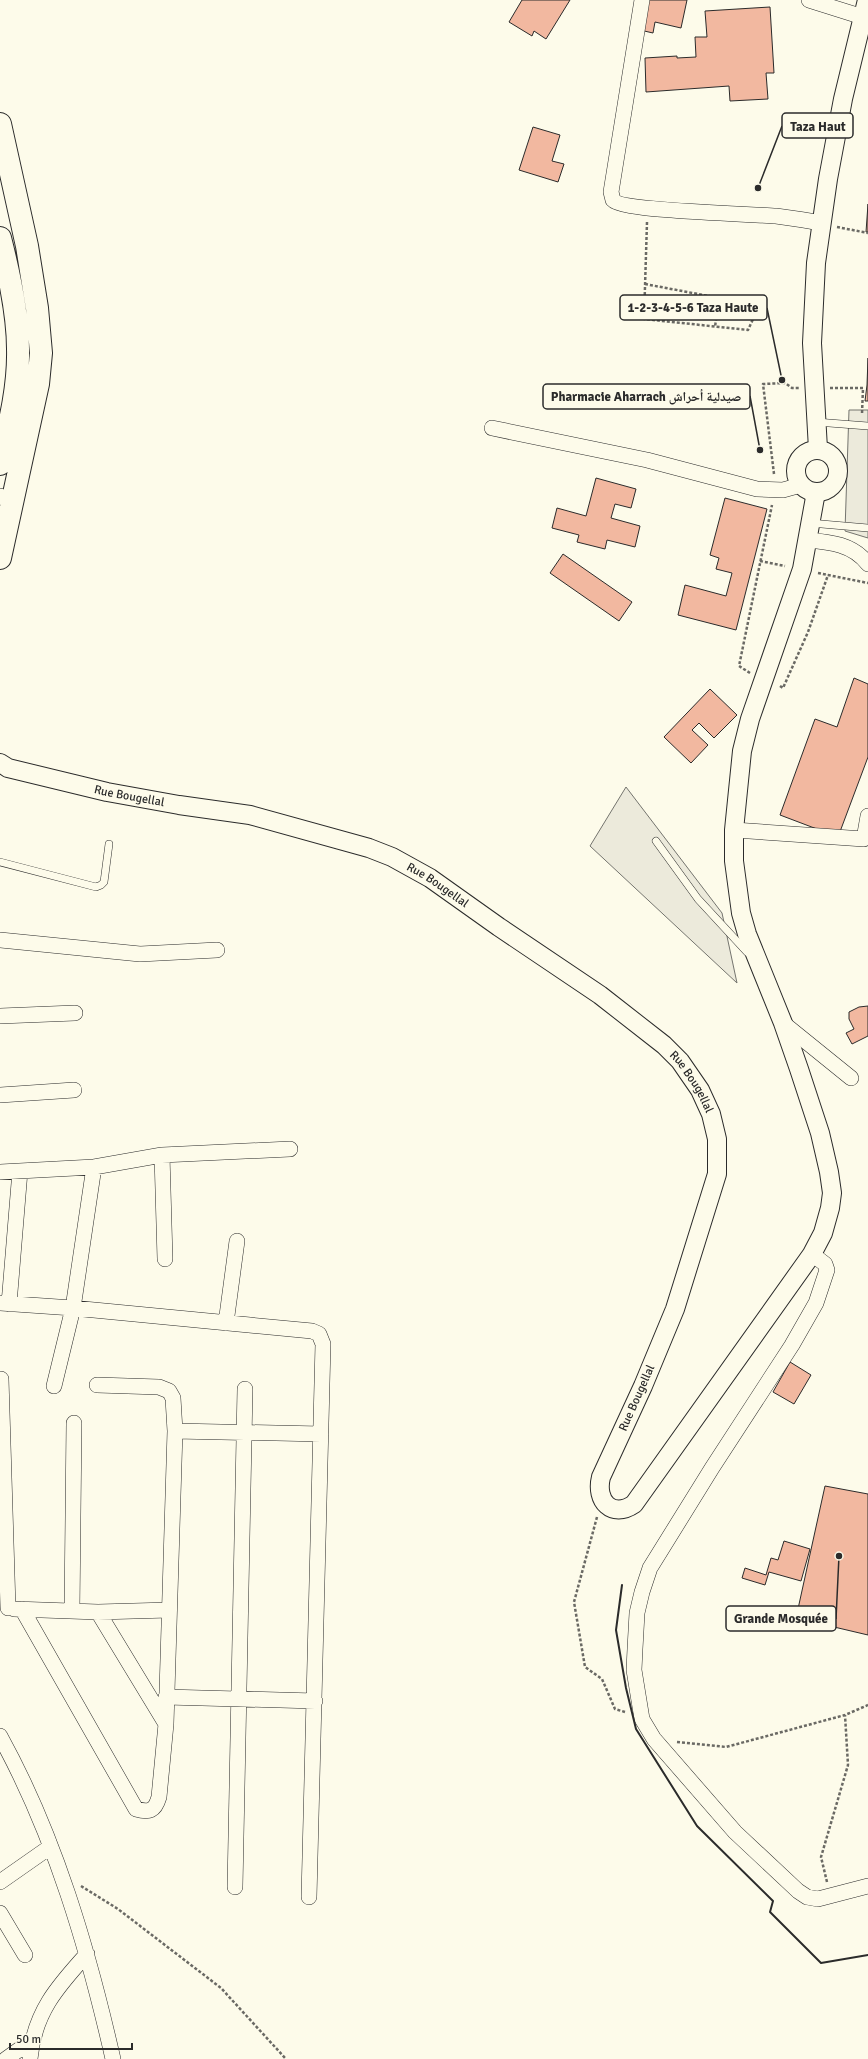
<svg xmlns="http://www.w3.org/2000/svg" width="868" height="2059" font-family="Signika,'Noto Naskh Arabic',sans-serif">
<rect width="100%" height="100%" fill="#fdfbea"/>
<path fill="#eceadb" stroke="#74746e" d="M849,410H868V538L845,531Z
M626,787L722,913L737,983L590,846Z"/>
<path fill="#f2b8a0" stroke="#2b2b2b" d="M522,0H570L546,39L534,31L532,36L509,22Z
M646,0H687L681,28L655,22L653,33L640,30Z
M770,7L774,73H766L768,99L730,101L729,86L646,92L645,58L677,56V58L696,57L695,37H707L705,11Z
M533,127L560,135L552,161L564,164L558,182L519,170Z
M868,204V232H866Z
M868,358V401H865L867,385Z
M596,478L636,489L631,508L615,504L611,518L640,526L635,547L607,540L605,549L577,542L579,535L552,528L557,508L586,516Z
M725,498L767,509L736,630L678,615L685,585L726,596L732,573L716,569L719,558L710,555Z
M563,554L632,602L619,621L550,573Z
M854,678L868,684V757L838,837L780,815L815,719L837,727Z
M710,689L737,715L714,738L699,723L692,730L708,745L691,763L664,737Z
M868,1006V1036L852,1044L846,1033L854,1029L849,1019V1012L859,1007Z
M790,1362L811,1375L794,1404L773,1392Z
M825,1486L868,1494V1635L796,1618Z
M784,1541L810,1549L801,1581L769,1572L765,1585L742,1578L745,1568L766,1575L771,1558L778,1560Z"/>
<g fill="none" stroke-linecap="round" stroke-linejoin="round">
<g stroke="#2b2b2b" stroke-width="8">
<path id="service" d="M816,422L868,426
M810,523L868,528
M656,841L698,899L747,952
M0,862L96,887L101,885L104,882L109,844"/>
</g>
<g stroke="#2b2b2b" stroke-width="16">
<path id="minor" d="M642,0L611,192L613,200C622,211 753,214 776,216C791,218 806,220 821,223
M809,0L863,17
M492,428L647,460L757,489L783,490L801,485
M0,496L12,502
M807,540C830,542 853,544 868,564
M734,830L864,839L868,816
M0,940L140,954L217,950
M0,1016L75,1013
M783,1023L851,1078
M0,1095L74,1090
M162,1155L165,1259
M0,1172L94,1167L162,1155L290,1149
M812,1254L825,1264L827,1270L816,1303L792,1345L712,1468L650,1568L642,1592L637,1613L635,1649L634,1670L642,1719L654,1739L735,1832L798,1891L807,1897L818,1899L868,1886
M0,1303L73,1308L312,1331L319,1334L323,1344L309,1897
M9,1304L20,1171
M226,1323L237,1241
M1,1379L8,1608
M54,1386L73,1308L94,1167
M175,1431L321,1434
M14,1609L98,1612L169,1610
M22,1609L136,1809C149,1813 155,1811 159,1797L166,1724L175,1431L173,1398L169,1391L159,1387L97,1385
M72,1610L74,1423
M98,1612L166,1724
M166,1697L315,1701
M0,1736C55,1836 88,1949 113,2059
M0,1882L50,1847
M235,1887L245,1389
M0,1913L25,1955
M6,2059L31,2041
M30,2059C34,2013 57,1987 87,1954"/>
</g>
<g stroke="#2b2b2b" stroke-width="20">
<g id="tertiary">
<path d="M818,449L812,343L816,263L828,179L843,99L867,0"/>
<circle cx="817" cy="471" r="21"/>
<path id="s1" d="M0,763L8,768L107,792L179,805L250,815L369,848L392,857L430,878L499,927L600,995L664,1045L680,1061L700,1090L711,1114L717,1139V1174L675,1309L643,1386L601,1477C595,1501 612,1519 634,1504L812,1254L823,1233L830,1208L832,1193L829,1172L820,1133L799,1069L783,1023L747,934L741,913L734,861V830L742,751L750,719L802,569L816,492"/>
</g>
</g>
<g stroke="#2b2b2b" stroke-width="24">
<path id="primary" d="M0,124L27,246L37,308L41,353L38,384L0,558
M0,238C9,273 18,313 18,349C19,388 9,426 0,464"/>
</g>
<path stroke="#6a6964" stroke-width="2.5" stroke-dasharray="3 2" stroke-linecap="butt" d="M647,222L644,319L748,330L759,306L719,298
M837,227L868,233
M645,284L719,298L715,327
M830,388H863L862,414
M774,474L763,384L785,383L792,388H799
M760,561L785,566
M818,573L868,583
M750,673L739,666L772,505
M780,686L783,688L808,632L828,575
M597,1517L574,1602L585,1667L602,1679L615,1709L625,1712
M677,1742L726,1747L845,1715L868,1705
M827,1882L821,1857L848,1765L845,1715
M81,1886L118,1909L221,1988L286,2059"/>
<use href="#service" stroke="#fdfbea" stroke-width="7"/>
<use href="#minor" stroke="#fdfbea" stroke-width="15"/>
<use href="#tertiary" stroke="#fdfbea" stroke-width="18"/>
<use href="#primary" stroke="#fdfbea" stroke-width="22"/>
<path stroke="#2b2b2b" stroke-width="2" d="M622,1585L616,1630L626,1688L636,1729L697,1826L773,1901L770,1912L821,1963L868,1955"/>
</g>
<g text-anchor="middle" dominant-baseline="central" stroke-width="3" stroke-linejoin="round" paint-order="stroke">
<g font-size="12" fill="#2b2b2b" stroke="#fdfbea">
<text stroke="none"><textPath href="#s1" startOffset="134">Rue Bougellal</textPath></text>
<text stroke="none"><textPath href="#s1" startOffset="458">Rue Bougellal</textPath></text>
<text stroke="none"><textPath href="#s1" startOffset="782">Rue Bougellal</textPath></text>
<text transform="translate(637 1398) rotate(-66)">Rue Bougellal</text>
</g>
</g>
<path fill="none" stroke="#2b2b2b" stroke-width="1.5" d="M758 188L782 126M782 380L767 308M760 450L750 396M839 1556L836 1619"/>
<g fill="#2b2b2b" stroke="#fdfbea" stroke-width="1.5">
<circle cx="758" cy="188" r="4"/>
<circle cx="782" cy="380" r="4"/>
<circle cx="760" cy="450" r="4"/>
<circle cx="839" cy="1556" r="4"/>
</g>
<g fill="#fdfbea" stroke="#2b2b2b" stroke-width="1.5">
<rect x="782" y="113" width="71" height="25" rx="4"/>
<rect x="620" y="295" width="147" height="25" rx="4"/>
<rect x="543" y="384" width="207" height="25" rx="4"/>
<rect x="726" y="1606" width="110" height="25" rx="4"/>
</g>
<g font-size="13" text-anchor="middle" font-weight="bold" fill="#2b2b2b">
<text x="818" y="131">Taza Haut</text>
<text x="693" y="312">1-2-3-4-5-6 Taza Haute</text>
<text x="646" y="401">Pharmacie Aharrach صيدلية أحراش</text>
<text x="781" y="1623">Grande Mosquée</text>
</g>
<path d="M10 2043v6h122v-6" fill="none" stroke="#2b2b2b" stroke-width="2"/>
<text x="16" y="2043" font-size="12" fill="#2b2b2b" stroke="#fdfbea" stroke-width="3" paint-order="stroke">50 m</text>
</svg>
